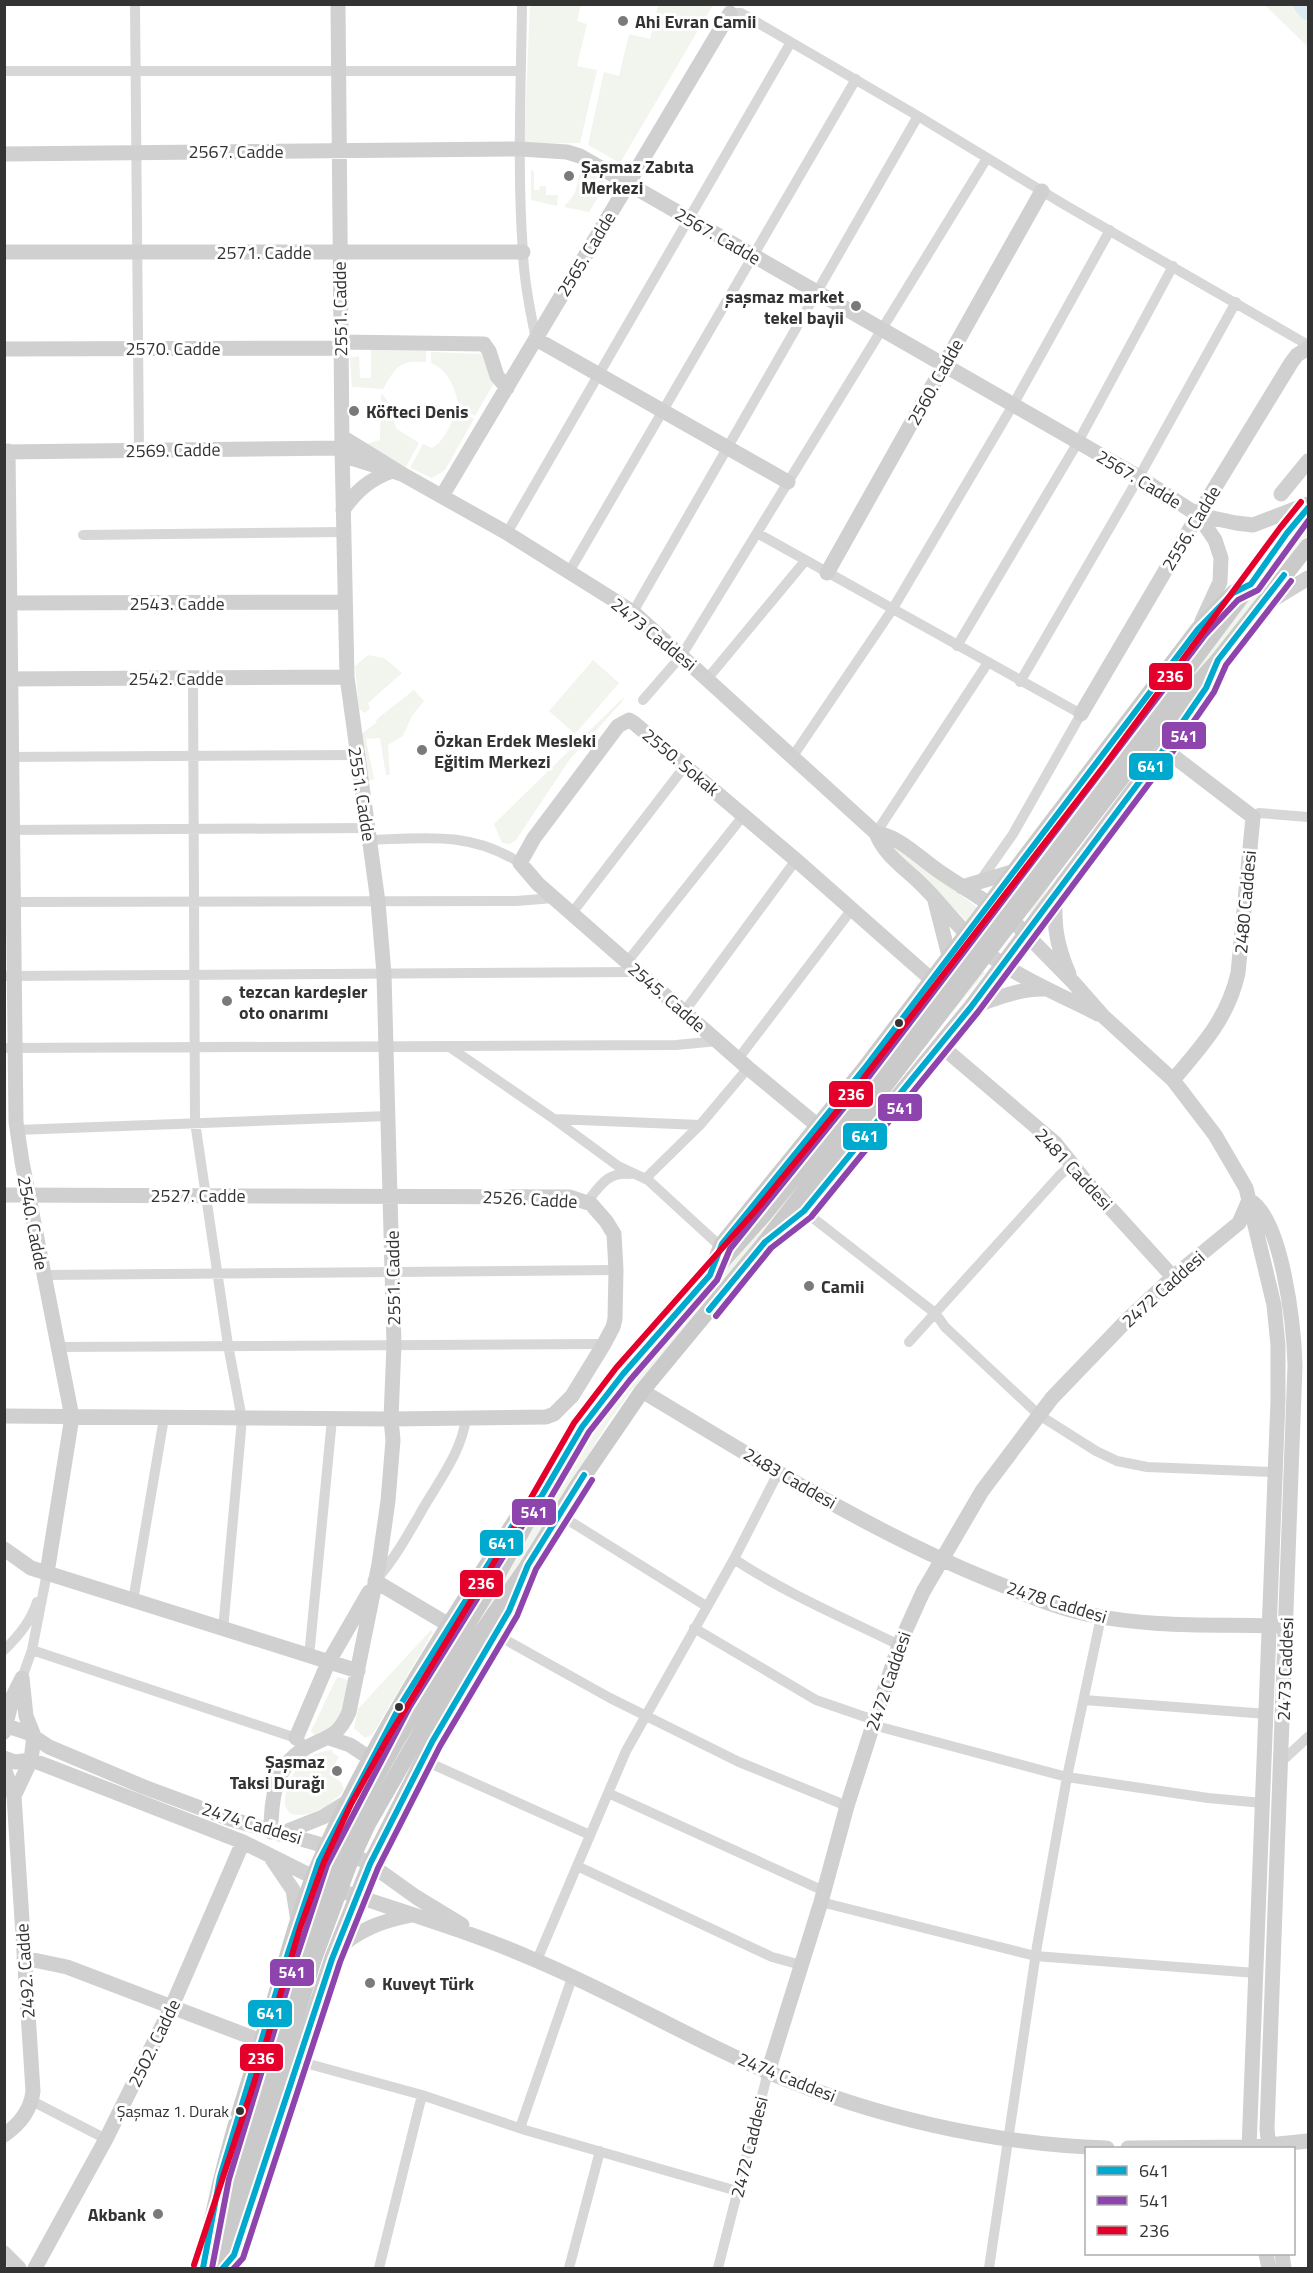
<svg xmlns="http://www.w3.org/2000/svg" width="1313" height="2273" font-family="'Titillium Web',sans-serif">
<rect width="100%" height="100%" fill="#fff"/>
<path fill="#f1f5ed" d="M530,5H581L577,21L587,24L577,66L597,70L580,143L524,144Z
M658,5H713L620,163L588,145L604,72L619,76L629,34L650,39Z
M1264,5H1308V47L1268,8Z
M581,168L607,182L589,212L564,207L575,193Z
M531,170L534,171V190H539L540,186H546V195H558L557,206L531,200Z
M371,350L426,351V362C399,360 396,367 383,389L352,387L350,358L359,356L360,378H371Z
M431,352L483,354L494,383L475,416L459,406C455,389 449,370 431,363Z
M381,393L397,413L394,423L397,429L419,443L406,467L366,444L380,440Z
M457,409L474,419L445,470L432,478L410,468L423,444L432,448C445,441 452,422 457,409Z
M1308,520V534L1054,878L1033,916L1017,903Z
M368,655L384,658L402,673L368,703L370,708L365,713L359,709L355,666Z
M593,660L619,683L575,734L549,711Z
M414,690L424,701L412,716L403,736L388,745L390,775H386L380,738L366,739L374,779L368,781L361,734L376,723L377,719Z
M624,697L622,702L570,759L516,840L510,844L502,843L494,824Z
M887,840L977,907L967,922L939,892L886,842Z
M970,963L985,973L627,1396L608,1423L393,1771L357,1814L605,1409Z
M431,1630L433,1632L431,1635L374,1732L371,1735L365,1738L354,1728L358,1709Z
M337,1677L351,1681C345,1705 339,1726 315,1736L311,1731Z
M332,1750L333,1753L339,1757L329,1774L342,1783L344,1790C332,1804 311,1819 291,1814C284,1808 284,1802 286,1793C291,1770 308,1752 332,1750Z"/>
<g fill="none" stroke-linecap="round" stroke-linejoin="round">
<path stroke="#ddebf3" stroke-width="20" d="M1303,4L1308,10"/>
<path stroke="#d7d7d7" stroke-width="10" d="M135,4L139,450
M522,4C521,87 517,171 523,253C524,282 530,311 536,339
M730,13H741L918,116L1065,205L1308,345
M4,71H521
M507,533L791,42
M757,533L1081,714L1013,834L980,881
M83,535L343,532
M569,572L856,79
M633,612L918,116
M957,646L1078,442L1173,266
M193,678L195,1122L228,1345L242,1419L223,1630
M708,678L805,561
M1020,682L1139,477L1236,302
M643,700L682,655L987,158
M793,756L892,610L1013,405L1110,230
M5,757L356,755
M1253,817L1259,813L1308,817
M4,830L368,828
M876,833L987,664
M370,840C425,838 471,831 520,863
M4,902L516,901L554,898
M572,913L685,766
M627,962L743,816
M4,976L639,972
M684,1012L796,860
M448,1046L554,1119L618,1166L648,1180L720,1246
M4,1048L676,1045L718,1041
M738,1059L852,909
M555,1119L700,1125
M17,1130L388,1116
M645,1179L700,1125L748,1068
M587,1202C600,1186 608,1171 630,1174
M804,1211L935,1313L945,1327L1039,1415L1096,1451L1117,1461L1147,1467L1275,1472
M43,1275L616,1270
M909,1342L1059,1176L1072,1164
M58,1347L604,1344
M560,1515L706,1606
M734,1559C785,1593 844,1618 899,1645
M377,1579C396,1557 410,1531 425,1505C441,1478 462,1450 466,1418
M133,1601L164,1418
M694,1628L816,1700L874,1720
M495,1634L610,1698L739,1762L847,1806
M4,1650C19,1636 31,1621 37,1602
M32,1650L296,1738L301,1742
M309,1657L332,1419
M22,1678L32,1650L47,1573
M1084,1700L1267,1714
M873,1725L1067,1777L1208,1798L1263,1803
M423,1760L590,1835
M1281,1762L1308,1737
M608,1793L824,1891
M577,1866L772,1957L801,1965
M821,1902L1035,1956L1256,1973
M537,1960L626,1751L734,1559L778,1473
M298,2061L422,2095L525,2130L737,2191
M32,2101L106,2139
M520,2128L572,1978
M379,2268L422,2095
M569,2268L600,2151
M718,2268L768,2072
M989,2268L1037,1946L1067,1777L1101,1617"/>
<path stroke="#d0d0d0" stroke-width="15" d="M4,154L520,149L567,152L580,156L1139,477L1198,515L1215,540L1221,558L1220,582L1202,621
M4,252H523
M536,339L788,482
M341,342L484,344L489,351L497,376L507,388
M4,349L341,348
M342,437L402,474L342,455
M8,451L16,1122L22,1162L72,1417L47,1573
M4,452L342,448
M402,474L507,533L633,612L876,833C884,855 905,868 921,884C942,904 959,929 981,948C1010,974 1063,996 1098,1014
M1281,494L1308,461
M442,496L730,13
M343,510C356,491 370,479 392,471
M1198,515L1236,523L1253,525L1308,504
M827,573L1042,191
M9,603L345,602
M1261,607L1308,578
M4,679L347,677
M1081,714L1198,515L1291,363L1297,355L1308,348
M1164,749L1253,817L1238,973C1228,1018 1202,1046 1173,1080
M876,833C901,837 919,858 940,872C959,885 980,897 999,911
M962,887L1012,872
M1055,894C1054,926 1056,944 1069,974
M935,901L949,956
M1018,926L1073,982L1103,1016L1173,1080L1215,1135L1246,1188L1274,1305L1278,1345V1400L1249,2148
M971,1007C996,999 1019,988 1046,989
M940,1045L1055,1143L1083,1178L1173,1277
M818,1126L748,1068L538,884L520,863L534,838L618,726L629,720L634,723L796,860L932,980
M4,1195L570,1197L591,1204L606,1221L614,1234L616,1270L615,1319L613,1327L604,1344L572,1396L554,1414L546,1417L391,1419L4,1416
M1249,1200C1283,1218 1294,1329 1295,1365L1267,2129L1269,2148
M642,1391C756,1459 868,1531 992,1581C1022,1593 1053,1607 1086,1614C1151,1628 1214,1624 1280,1626
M4,1549L31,1568L358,1671
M375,1581L449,1625
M4,1725L28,1733L49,1747L144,1787L230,1819L347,1852L370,1864L416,1897L462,1925
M4,1732L13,1696L22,1678
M296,1738L328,1663L369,1592
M329,1738L350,1745L371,1759
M4,1758L15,1762L31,1760L45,1765L243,1842L323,1882
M4,1768L14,1796L33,2091C31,2110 20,2124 4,2135
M14,1796L31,1760L34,1736L26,1716L22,1678
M271,1832C271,1801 274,1767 304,1749C326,1736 337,1739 349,1712L379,1564L388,1501L393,1440L391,1419L394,1344L384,974L378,902L347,677L342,448L338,4
M280,1834L323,1817L349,1801
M272,1859L293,1890L298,1921
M347,1893C410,1914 474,1933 535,1960C614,1993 689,2038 768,2072C874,2117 991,2144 1107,2148
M335,1951C358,1930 381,1921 412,1915
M24,1958L67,1967L261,2041
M768,2072L821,1902L847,1806L873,1725L899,1645L923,1592L982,1491L1052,1398L1128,1319L1173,1277L1239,1223L1249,1200
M1128,2148L1249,2147L1308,2141
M4,2253L19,2268
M1266,2254L1269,2268
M1282,2254L1284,2268
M35,2268L106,2139L172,2006L243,1842"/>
<path stroke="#cacaca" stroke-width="16" d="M210,2231C224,2155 249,2082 272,2008C287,1959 299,1908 320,1861C373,1739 447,1627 519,1515L528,1505L541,1497L582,1427L623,1374L710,1275L722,1244L864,1069L1198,629L1233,593L1251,584L1287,533L1308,508
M223,2268L234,2255L332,1959L370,1864L432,1742L509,1611L528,1565L577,1486L642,1391L765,1242L804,1211L971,1007L1164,749L1206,688L1218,660L1308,546"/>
<path stroke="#cacaca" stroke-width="16" d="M765,1242L1177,706L1218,660
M710,1275L763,1216L863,1094L1111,771L1251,584
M204,2266L263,2086L309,1931L332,1866L359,1808L397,1740L497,1576L541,1497
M220,2268L314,1959L349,1865L368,1824L461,1662L528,1565"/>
<g stroke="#fff" stroke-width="10">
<path id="bus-1" d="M709,1310L765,1242L804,1211L971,1007L1164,749L1206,688L1218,660L1284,575
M203,2268L220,2177L288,1953L319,1861L401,1704L519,1515L528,1505L541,1497L582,1427L623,1374L710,1275L722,1244L864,1069L1198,629L1233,593L1251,584L1287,533L1308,508
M223,2268L234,2255L332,1959L370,1864L432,1742L509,1611L528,1565L584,1475"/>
</g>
<g stroke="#fff" stroke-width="10">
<path id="bus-2" d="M716,1316L771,1248L811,1217L978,1012L1171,754L1214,692L1226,665L1291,581
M212,2268L229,2179L297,1956L327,1865L409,1708L526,1520L534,1512L548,1502L589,1432L630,1380L717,1280L730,1249L871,1074L1205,635L1238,600L1258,590L1308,521
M234,2268L243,2258L340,1962L378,1868L440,1746L517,1616L536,1569L592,1480"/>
</g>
<g stroke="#fff" stroke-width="10">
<path id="bus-3" d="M194,2265L254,2083L300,1928L324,1862L351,1804L389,1736L489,1571L574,1423L616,1368L756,1210L856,1088L1104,766L1280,528L1301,502"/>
</g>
<use href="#bus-1" stroke="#00a9ce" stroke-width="6"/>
<use href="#bus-2" stroke="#8e44ad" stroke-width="6"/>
<use href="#bus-3" stroke="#e4002b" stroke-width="6"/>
</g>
<g fill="#7a7a7a" stroke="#fff" stroke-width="2">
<circle cx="623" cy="21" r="6"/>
<circle cx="569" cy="176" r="6"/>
<circle cx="856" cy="306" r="6"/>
<circle cx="354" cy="411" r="6"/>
<circle cx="422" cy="750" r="6"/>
<circle cx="227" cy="1001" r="6"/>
<circle cx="809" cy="1286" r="6"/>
<circle cx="337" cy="1771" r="6"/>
<circle cx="370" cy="1983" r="6"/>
<circle cx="158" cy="2214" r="6"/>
</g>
<g fill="#333" stroke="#fff" stroke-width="2">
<circle cx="899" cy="1023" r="5"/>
<circle cx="399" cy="1707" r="5"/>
<circle cx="240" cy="2111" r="5"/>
</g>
<g text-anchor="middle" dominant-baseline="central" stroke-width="6" stroke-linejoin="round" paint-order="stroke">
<g font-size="16" fill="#333" stroke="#fff" text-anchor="end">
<text x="229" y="2111">Şaşmaz 1. Durak</text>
</g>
<g font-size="18" font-weight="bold" fill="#333" stroke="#fff" text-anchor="start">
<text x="635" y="21">Ahi Evran Camii</text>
<text x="581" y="166">Şaşmaz Zabıta<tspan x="581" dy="21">Merkezi</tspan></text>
<text x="844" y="296" text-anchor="end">şaşmaz market<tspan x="844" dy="21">tekel bayii</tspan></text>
<text x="366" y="411">Köfteci Denis</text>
<text x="434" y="740">Özkan Erdek Mesleki<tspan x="434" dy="21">Eğitim Merkezi</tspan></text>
<text x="239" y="991">tezcan kardeşler<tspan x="239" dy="21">oto onarımı</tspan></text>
<text x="821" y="1286">Camii</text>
<text x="325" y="1761" text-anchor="end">Şaşmaz<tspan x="325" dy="21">Taksi Durağı</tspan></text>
<text x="382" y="1983">Kuveyt Türk</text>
<text x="146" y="2214" text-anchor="end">Akbank</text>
</g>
<g font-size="18" fill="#333" stroke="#fff">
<text x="236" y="151">2567. Cadde</text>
<text transform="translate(718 236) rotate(30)">2567. Cadde</text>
<text x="264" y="252">2571. Cadde</text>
<text transform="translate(586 254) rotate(-59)">2565. Cadde</text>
<text transform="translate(340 309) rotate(-91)">2551. Cadde</text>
<text x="173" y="348">2570. Cadde</text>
<text transform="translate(935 382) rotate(-61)">2560. Cadde</text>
<text transform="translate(173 450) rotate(-1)">2569. Cadde</text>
<text transform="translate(1139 479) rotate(31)">2567. Cadde</text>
<text transform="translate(1191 528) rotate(-59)">2556. Cadde</text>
<text x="177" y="603">2543. Cadde</text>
<text transform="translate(654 634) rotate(39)">2473 Caddesi</text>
<text x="176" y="678">2542. Cadde</text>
<text transform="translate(681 762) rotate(40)">2550. Sokak</text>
<text transform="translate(362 794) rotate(81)">2551. Cadde</text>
<text transform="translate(1245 902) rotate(-85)">2480 Caddesi</text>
<text transform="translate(667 997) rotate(41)">2545. Cadde</text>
<text transform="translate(1074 1169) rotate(47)">2481 Caddesi</text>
<text x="198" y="1195">2527. Cadde</text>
<text transform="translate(530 1199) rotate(3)">2526. Cadde</text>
<text transform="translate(33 1223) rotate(79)">2540. Cadde</text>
<text transform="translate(393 1278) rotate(-91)">2551. Cadde</text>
<text transform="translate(1163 1289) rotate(-42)">2472 Caddesi</text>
<text transform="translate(790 1478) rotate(30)">2483 Caddesi</text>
<text transform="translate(1057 1602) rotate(17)">2478 Caddesi</text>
<text transform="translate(1285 1669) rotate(-88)">2473 Caddesi</text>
<text transform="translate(888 1681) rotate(-71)">2472 Caddesi</text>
<text transform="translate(252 1823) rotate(17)">2474 Caddesi</text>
<text transform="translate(25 1971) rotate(-94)">2492. Cadde</text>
<text transform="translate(154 2043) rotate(-64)">2502. Cadde</text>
<text transform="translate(787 2077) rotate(22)">2474 Caddesi</text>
<text transform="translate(749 2147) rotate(-76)">2472 Caddesi</text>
</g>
</g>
<g stroke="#fff" stroke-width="2">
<rect x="1148" y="662" width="45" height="29" rx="6" fill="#e4002b"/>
<rect x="1161" y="721" width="46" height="29" rx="6" fill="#8e44ad"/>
<rect x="1128" y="752" width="46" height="29" rx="6" fill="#00a9ce"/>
<rect x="828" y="1080" width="46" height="28" rx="6" fill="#e4002b"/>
<rect x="877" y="1093" width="46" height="29" rx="6" fill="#8e44ad"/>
<rect x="842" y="1122" width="46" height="29" rx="6" fill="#00a9ce"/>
<rect x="511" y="1498" width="46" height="28" rx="6" fill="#8e44ad"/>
<rect x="479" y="1529" width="45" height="28" rx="6" fill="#00a9ce"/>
<rect x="459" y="1569" width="45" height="29" rx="6" fill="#e4002b"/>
<rect x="269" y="1958" width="46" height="29" rx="6" fill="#8e44ad"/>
<rect x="247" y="1999" width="46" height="29" rx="6" fill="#00a9ce"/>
<rect x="239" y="2043" width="45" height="29" rx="6" fill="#e4002b"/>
</g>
<g font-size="16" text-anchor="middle" font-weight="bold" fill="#fff">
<text x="1170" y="682">236</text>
<text x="1184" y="742">541</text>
<text x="1151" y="772">641</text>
<text x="851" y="1100">236</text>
<text x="900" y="1114">541</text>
<text x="865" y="1142">641</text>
<text x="534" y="1518">541</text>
<text x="502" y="1549">641</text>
<text x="481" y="1589">236</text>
<text x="292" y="1978">541</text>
<text x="270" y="2019">641</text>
<text x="261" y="2064">236</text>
</g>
<rect width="1313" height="2273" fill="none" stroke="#333333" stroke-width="12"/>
<rect x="1085" y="2147" width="210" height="108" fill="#ffffff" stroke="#adadad" stroke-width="1.5"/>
<rect x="1097" y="2166" width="30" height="9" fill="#00a9ce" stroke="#adadad" stroke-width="1.5"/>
<text x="1139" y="2177" font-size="18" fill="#333333">641</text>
<rect x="1097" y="2196" width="30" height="9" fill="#8e44ad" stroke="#adadad" stroke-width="1.5"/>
<text x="1139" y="2207" font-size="18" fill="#333333">541</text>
<rect x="1097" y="2226" width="30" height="9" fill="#e4002b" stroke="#adadad" stroke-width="1.5"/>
<text x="1139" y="2237" font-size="18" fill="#333333">236</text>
</svg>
